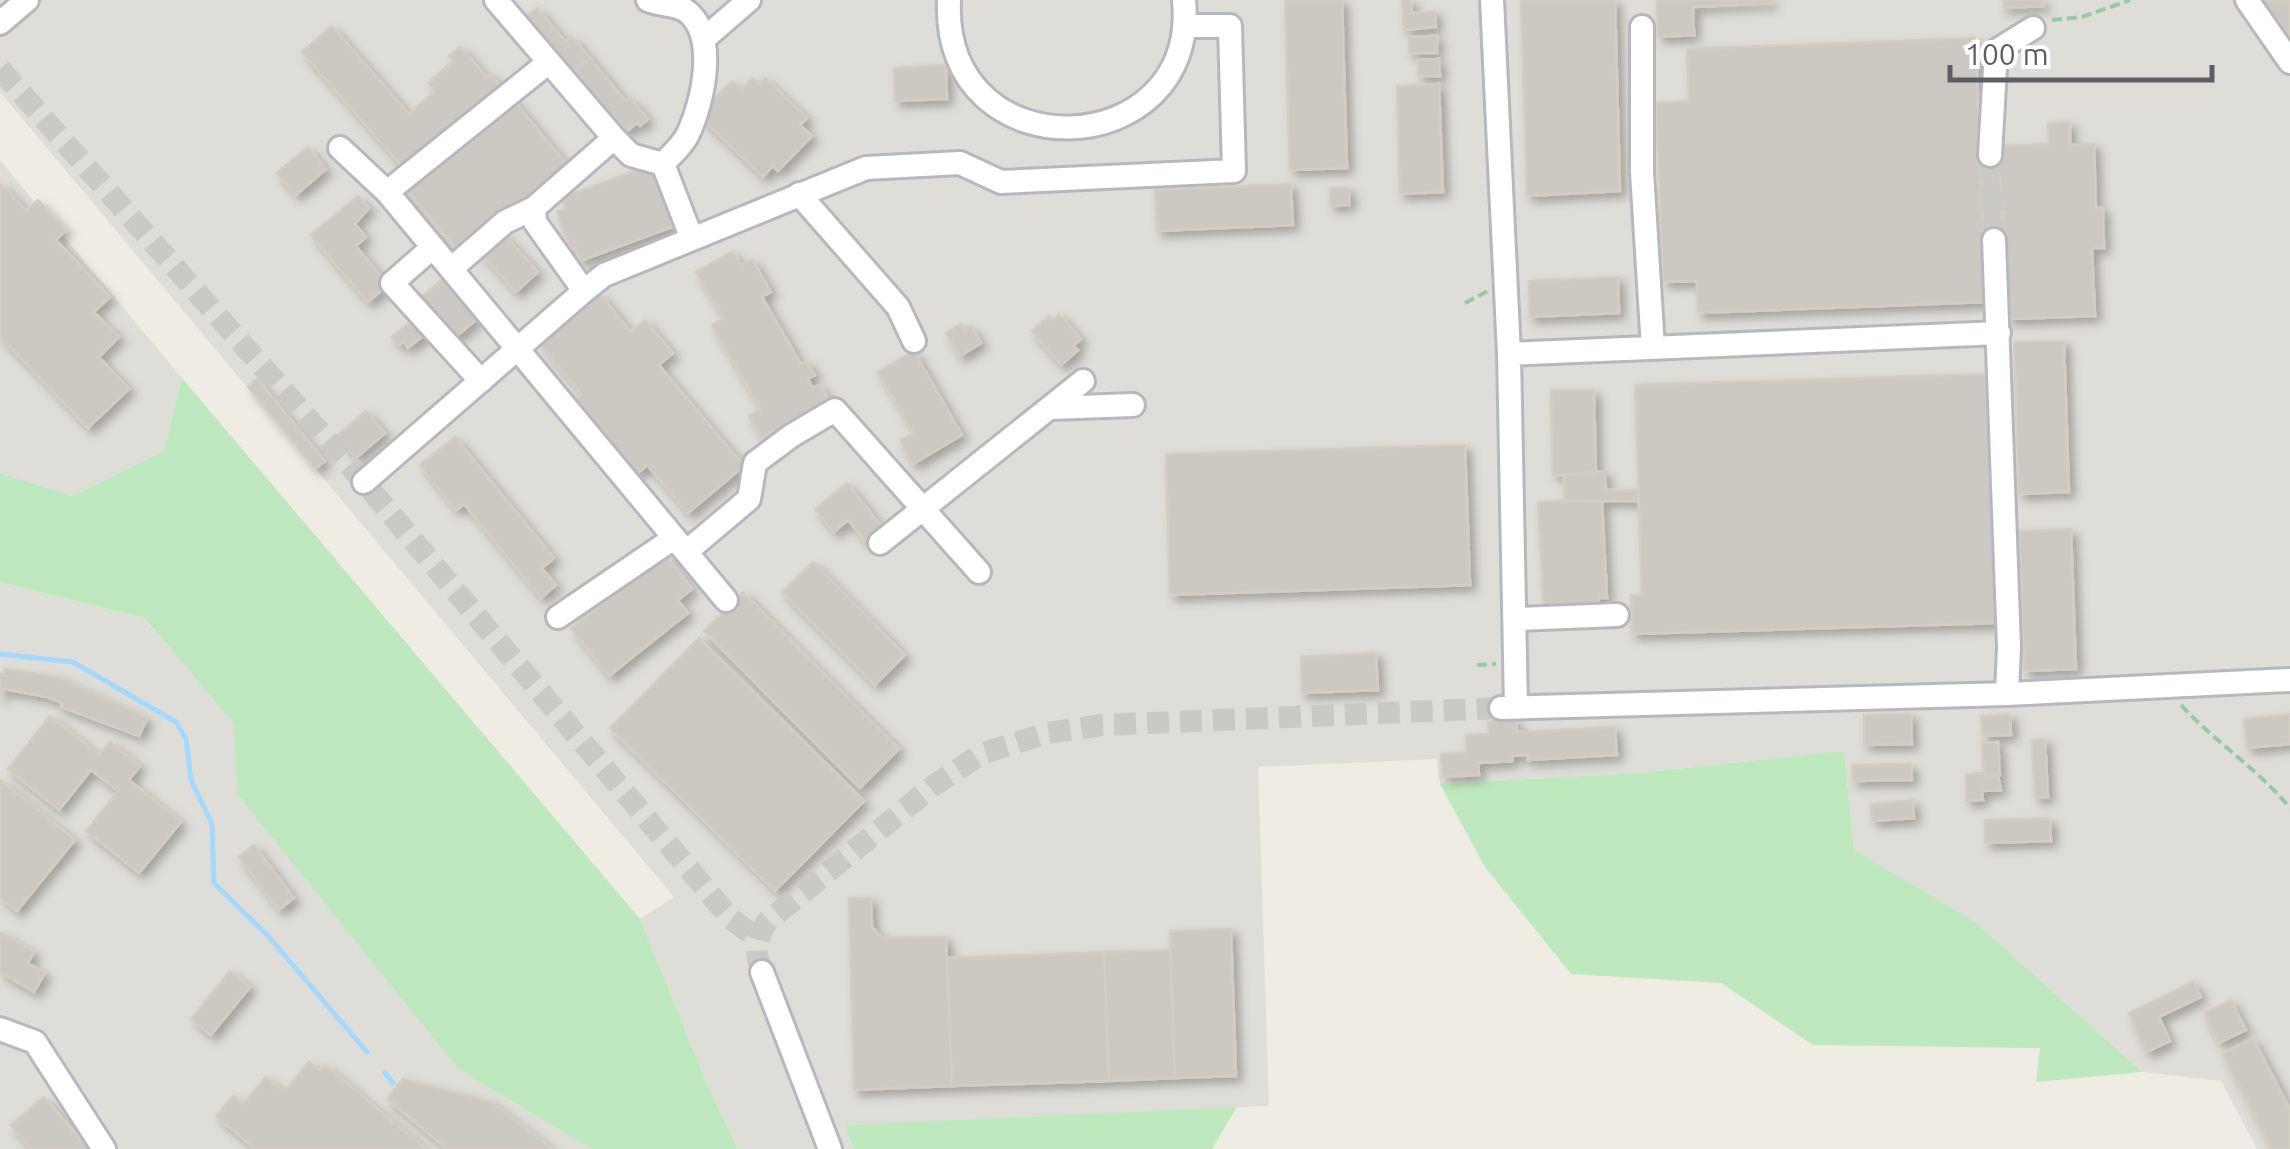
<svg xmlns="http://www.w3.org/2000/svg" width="2290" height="1149" font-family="Ubuntu,sans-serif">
<defs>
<filter id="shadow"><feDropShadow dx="5.5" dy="5.5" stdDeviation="5" flood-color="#0004"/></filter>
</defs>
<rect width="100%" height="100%" fill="#efece3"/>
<path fill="#dfddd7" d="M0,0H2290V1149H2257L2221,1081L2142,1072L1974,921L1854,850L1844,751L1639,773L1440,784L1437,759L1258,767L1269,1106L846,1125L854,1149H738L709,1089L640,919L674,897L0,92Z
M0,160L182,378L164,451L72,496L0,473Z
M0,582L143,618L235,723L237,794L458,1069L592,1149H0Z"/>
<path fill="#bee8be" d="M182,378L640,919L709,1089L738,1149H592L458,1069L237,794L234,723L144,618L0,582V473L72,496L164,451Z
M1844,751L1854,850L1974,921L2142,1072L2036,1082L2040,1048L1813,1045L1721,983L1571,974L1485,867L1440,784L1639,773Z
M1237,1107L1212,1149H854L845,1125Z"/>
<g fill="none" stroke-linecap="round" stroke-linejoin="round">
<path stroke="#a2d9ff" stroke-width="5" d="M0,654L73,662L176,722L186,739L191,780L212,824L214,883L268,936L367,1052
M385,1073L393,1083"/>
</g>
<path fill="#ccc8c2" stroke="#d4cdc1" stroke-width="2.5" filter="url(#shadow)" d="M1285,0H1342L1347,168L1290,170Z
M1402,0H1411L1412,13L1435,11L1436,27L1404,30Z
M1521,0H1615L1620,191L1527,196Z
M1657,0H1772V3L1693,7L1694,35L1658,37Z
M2003,0H2043V6L2003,8Z
M2257,0H2290V47Z
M537,8L566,42L572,37L590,58L569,76L522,20Z
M332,26L409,114L435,91L428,83L453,61L449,56L460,47L487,77L490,74L501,87L442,139L438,134L402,166L302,52Z
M1437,36V53H1409V37Z
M1976,38L1985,302L1698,313L1697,281L1663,282L1656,103L1689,101L1687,49Z
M590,58L626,101L630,98L648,119L640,126L637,123L626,132L620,126L615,130L569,76Z
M1439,59L1440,76H1418V60Z
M946,65L947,99L895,101L894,68Z
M752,78L759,85L765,78L807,118L800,125L812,136L778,171L773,166L763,177L698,115L732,81L742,90Z
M1439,84L1443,192L1400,194L1397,86Z
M510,96L567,165L460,253L403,185Z
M2070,122V145L2094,144L2096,208H2103L2104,248H2092L2095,316L2008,319L1999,146L2049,144L2048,123Z
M308,147L326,169L296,195L277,173Z
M1999,155L2005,240H1983L1980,156Z
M647,166L656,174L672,227L580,261L576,248L572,250L557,212L566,208L562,198Z
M0,183L27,211L38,200L66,230L56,240L110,297L94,312L119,337L99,357L129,389L88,428L0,336Z
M1291,184L1293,225L1157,231L1155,190Z
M1330,188H1349V205L1330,206Z
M358,196L369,208L355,224L366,237L356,246L388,285L368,302L311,235Z
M503,234L538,272L516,292L481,253Z
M733,251L741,265L752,259L771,292L762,297L801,364L807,361L815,375L808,379L813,388L820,385L829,400L823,404L825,407L777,434L775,430L762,438L749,416L761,409L712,325L724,318L696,272Z
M1618,277L1619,313L1530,317L1529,281Z
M443,279L477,319L452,340L418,300Z
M600,294L631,332L645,320L673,353L659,365L744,466L688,513L647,465L636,475L573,401L582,394L540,344Z
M1059,314L1081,339L1074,345L1078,350L1061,365L1032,331L1049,316L1052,320Z
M415,318L427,333L408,348L404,342L399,345L392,337Z
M960,324L964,330L971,326L981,343L960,356L946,333Z
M2064,341L2069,492L2019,494L2014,342Z
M914,351L962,435L913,464L900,440L914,433L878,372Z
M1985,374L1999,623L1632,634L1631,595H1642L1635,385Z
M257,379L325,461L315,469L248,387Z
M1551,390H1594L1596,474L1553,475Z
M366,411L385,433L356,458L337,436Z
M455,437L554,558L542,568L556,585L541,598L464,504L456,510L420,465Z
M1465,445L1470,585L1170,595L1166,454Z
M1605,471L1606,490H1638V501H1564V475Z
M847,483L882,527L865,541L848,520L834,532L815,509Z
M1602,500L1607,598H1599L1598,609L1544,612L1538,502Z
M2071,529L2076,669L2024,671L2019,531Z
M665,554L692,589L678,600L688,613L609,676L571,628Z
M813,562L905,655L875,685L782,592Z
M743,592L899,749L860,788L704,631Z
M699,638L864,801L775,891L610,728Z
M1376,653L1378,690L1302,693L1301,657Z
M5,669L58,677L147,718L139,736L61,707L62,703L47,697L3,689L0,699V674L4,675Z
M1911,714L1912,744L1864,745V715Z
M2010,714L2011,735L1983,736L1981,716Z
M2290,714V744L2247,748L2244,719Z
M50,716L99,755L110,742L140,766L129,780L181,822L139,873L86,831L118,791L91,770L59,810L8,769Z
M1516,720L1517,732L1615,727L1617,755L1528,760V755L1512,756V761L1478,763L1479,775L1443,777L1441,754L1466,753V735L1489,734L1488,722Z
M2045,739L2048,797L2035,798L2032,740Z
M1998,742L2000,775L1984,776L1982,743Z
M1911,764L1912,780L1853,781L1852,765Z
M1984,773V776L1998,775L2001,790L1982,791L1983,800L1966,801V774Z
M0,780L75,840L17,911L0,897Z
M1913,800L1914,818L1872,821L1871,804Z
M2050,818L2051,841L1985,843V820Z
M254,845L294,898L279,910L239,857Z
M849,898H871L872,927L882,938L946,937L952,1086L854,1090Z
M1231,929L1236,1076L1175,1078L1170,931Z
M0,932L34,952L28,963L45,973L34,992L0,972Z
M1170,950L1175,1078L1109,1081L1104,952Z
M1104,952L1109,1081L952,1086L947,958Z
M230,971L250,987L211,1035L191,1019Z
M2193,982L2201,997L2159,1017L2170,1041L2147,1052L2129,1013Z
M2231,1000L2246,1030L2219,1043L2204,1013Z
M2253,1038L2290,1109V1149H2272L2223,1054Z
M309,1062L320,1071L325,1065L425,1149H255L216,1116L233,1096L243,1104L266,1077L284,1092Z
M403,1079L491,1102L552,1149H447L387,1099Z
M44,1097L89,1149H32L11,1125Z"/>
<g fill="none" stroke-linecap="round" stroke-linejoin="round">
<path stroke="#cac9c3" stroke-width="22" stroke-dasharray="22 11" stroke-linecap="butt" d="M0,69L364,482L731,919L757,938
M1990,155L1994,240
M762,972C754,950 755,940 768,921L933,786L981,754L1047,733L1102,725L1501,708"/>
<g stroke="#b5b9be" stroke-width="28">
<path id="minor" d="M496,0L614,138
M648,0C659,5 675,4 685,10C719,34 703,102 688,134C683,145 671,155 663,164
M949,0C941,175 1200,165 1184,0
M1492,0L1509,354L1516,707
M2247,0L2290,62
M0,23L27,0
M1642,27V172L1653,348
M705,38L749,0
M549,62L387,192L726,600
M340,148L387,192
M1990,155L1996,51L2033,28
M799,194L898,307L914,341
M1994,240L2009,647L2007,694
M433,247L392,283L481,381
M451,269L505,222L534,208
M584,291L604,275L866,168L960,163L1001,182L1234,171L1230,26H1184
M1509,354L1999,333
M1051,408L1133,405
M364,482L584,291L535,222L534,208L614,138L631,155L663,164L692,239
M880,543L1083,381
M686,552L749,499L755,463L791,436L835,410L979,572
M558,617L674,538
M1516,619L1617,615
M1501,708L2007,694L2290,680
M762,972L830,1149
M0,1029L35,1042L104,1149"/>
</g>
<path stroke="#96c9a4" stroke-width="4" stroke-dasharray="10 5" stroke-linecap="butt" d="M2052,20L2082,17L2130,0
M1465,303L1488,291
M1477,665L1496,664
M2181,705C2216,743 2257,768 2290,808"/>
<use href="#minor" stroke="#fff" stroke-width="22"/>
</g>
<path d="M1950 65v15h262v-15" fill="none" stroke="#5b5f64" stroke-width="5"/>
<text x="1965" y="65" font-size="30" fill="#5b5f64" stroke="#ffffff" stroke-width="8" paint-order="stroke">100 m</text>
</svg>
